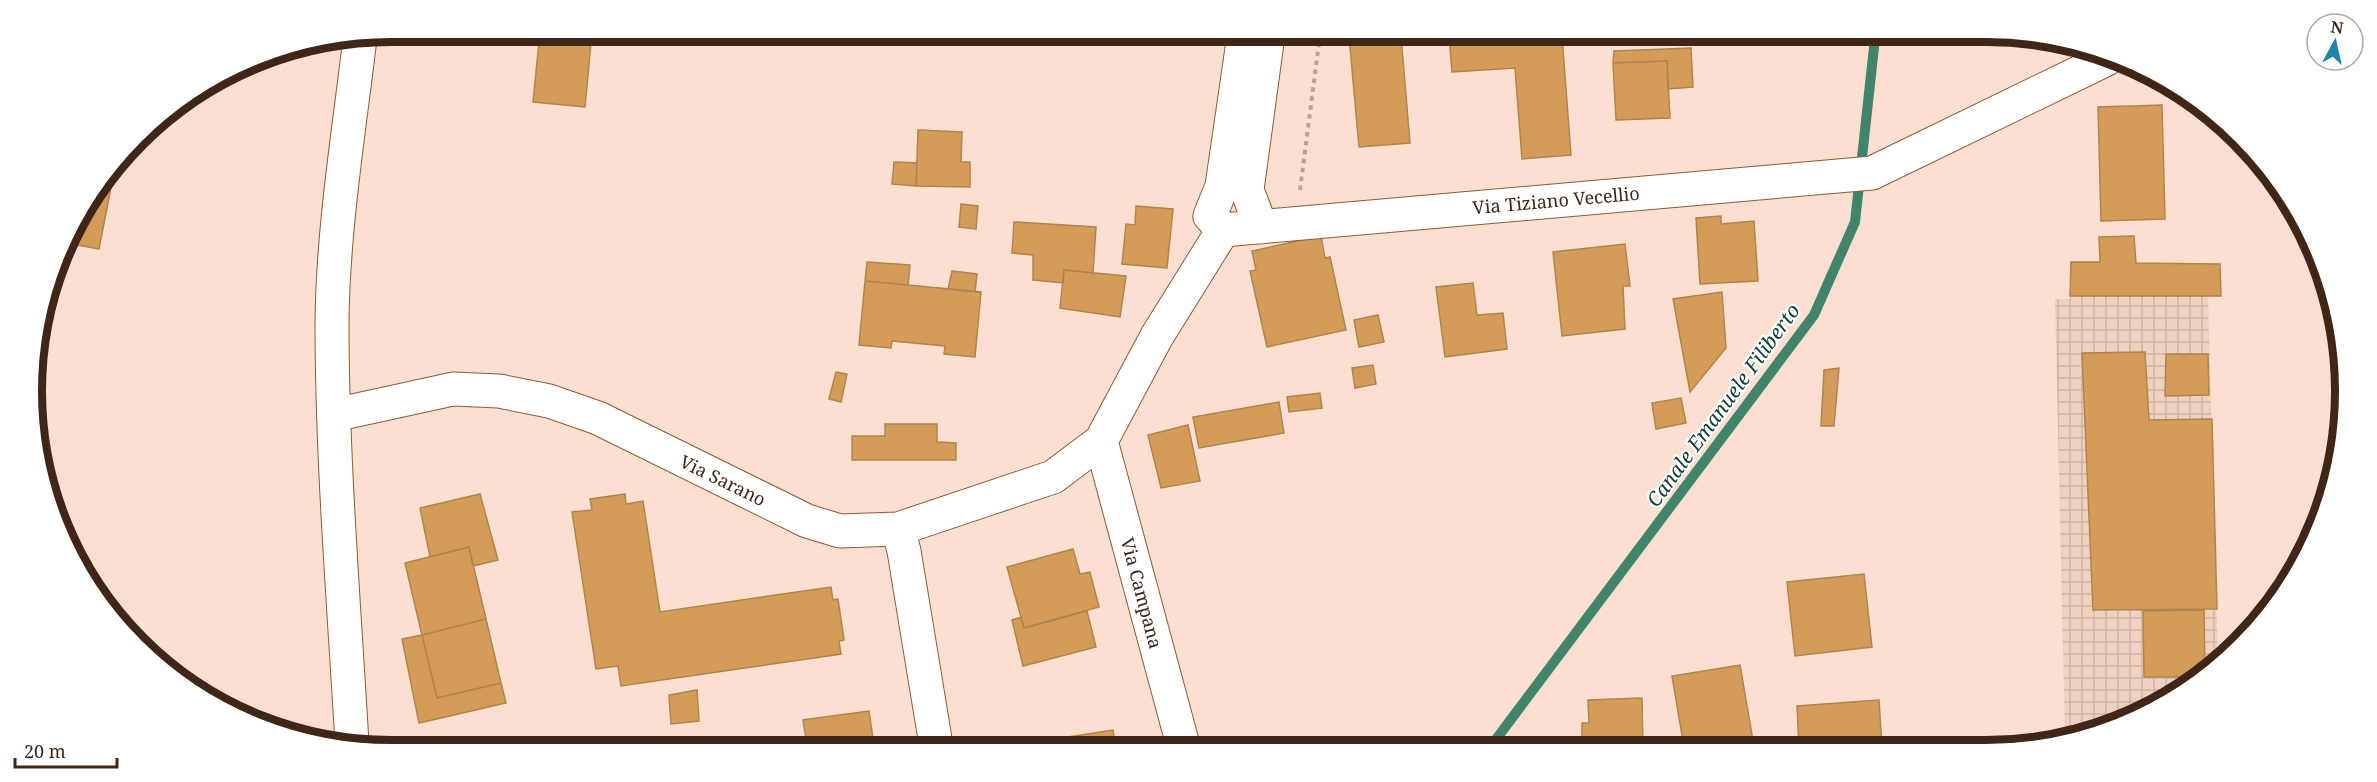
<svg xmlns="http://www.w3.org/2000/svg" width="2377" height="782" font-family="'Noto Serif',serif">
<defs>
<pattern id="industrial-grid" width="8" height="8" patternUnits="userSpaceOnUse" patternTransform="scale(1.5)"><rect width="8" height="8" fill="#efd1c0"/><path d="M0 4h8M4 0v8" fill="none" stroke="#ceb3a4"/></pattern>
</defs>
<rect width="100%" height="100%" fill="#fbdfd0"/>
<path fill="url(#industrial-grid)" d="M2070,296H2208L2218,664L2145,714L2065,738L2055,299H2070Z"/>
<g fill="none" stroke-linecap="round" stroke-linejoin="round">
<path stroke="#42846a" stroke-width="10" d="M1491,746L1814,315L1855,222L1875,38"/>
</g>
<path fill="#d49c58" stroke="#b1844d" stroke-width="1.5" d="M540,32H592L585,107L533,102Z
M1349,36H1401L1410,143L1359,147Z
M1449,36H1562L1571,155L1522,159L1515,68L1452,72Z
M1691,48L1693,87L1668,89L1667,61L1613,63L1614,51Z
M1667,61L1670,118L1616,120L1613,63Z
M2162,105L2165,219L2101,221L2098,107Z
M918,130L962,132L961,162H970V187L916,186Z
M894,162L917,163L916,186L892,184Z
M114,172L99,249L65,243L69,232Z
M961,204L978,206L976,229L959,227Z
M1136,206L1173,209L1167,268L1122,264L1126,224L1135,225Z
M1721,216V224L1754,221L1758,281L1700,284L1696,218Z
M1014,222L1096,227L1093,273L1064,270L1063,283L1033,280V255L1012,253Z
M1321,236L1325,258L1330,257L1346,330L1267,347L1250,271L1256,270L1252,251Z
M2134,236L2136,263L2220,264L2221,296H2070L2071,262H2100L2099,237Z
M1625,244L1630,286H1623L1625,329L1562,336L1553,252Z
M867,262L910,265L908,285L865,281Z
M1064,270L1126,276L1120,317L1060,308Z
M952,271L977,274L975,292L948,289Z
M865,281L981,292L975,357L944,354L945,346L892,341L891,348L859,345Z
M1473,283L1477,315L1503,313L1507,349L1445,357L1436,287Z
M1722,292L1726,348L1690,392L1673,299Z
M1378,315L1384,342L1359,347L1354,320Z
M2145,352L2149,420L2212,419L2217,609L2093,610L2082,353Z
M2166,354H2208L2209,395L2165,396Z
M1373,365L1376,384L1355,388L1352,368Z
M1839,368L1834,426H1821L1824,370Z
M836,372L847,374L841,402L829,399Z
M1320,393L1322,408L1289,412L1287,397Z
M1681,398L1686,423L1656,429L1652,403Z
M1279,402L1284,433L1199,448L1193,417Z
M885,424H937V442L956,443V460H852V436H885Z
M1188,425L1200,481L1161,488L1148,435Z
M480,494L498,560L473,566L469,547L430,557L420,508Z
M625,494L626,504L643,501L660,612L831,587L833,600L838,599L844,640L839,641L841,654L621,686L618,666L596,669L572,512L592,510L590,499Z
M469,547L486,619L422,635L405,563Z
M1073,549L1080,574L1090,572L1099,607L1024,628L1007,567Z
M1864,574L1872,647L1795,656L1787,582Z
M2204,610L2205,673L2200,677H2144L2143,611Z
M1087,611L1096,647L1023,666L1012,620L1021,617L1024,628Z
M486,619L501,683L437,698L422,635Z
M422,635L437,698L501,683L506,703L419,723L402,639Z
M1740,665L1753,741L1718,747H1684L1672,676Z
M697,690L699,721L671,724L669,695Z
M1642,698L1643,746H1582V723H1589L1588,700Z
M1879,700L1882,747H1799L1797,706Z
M869,711L874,745H807L803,720Z
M1113,730L1115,745H1042V741Z"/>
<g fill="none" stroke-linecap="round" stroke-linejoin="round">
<g stroke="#925835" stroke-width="35">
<path id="street" d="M1261,227L1247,190L1268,35
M1223,230L1210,216L1222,186L1244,35
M334,415L453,389L499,391L549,401L598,418L807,521L840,531L898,529L1053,477L1101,441L1157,336L1223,230L1872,173L2107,59
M1101,441L1183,745
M898,529L904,551L936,745"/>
</g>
<g stroke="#925835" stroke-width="35">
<path id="secondary" d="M352,744C344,603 332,462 332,322C333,227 349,132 360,38"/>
</g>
<path stroke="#bca192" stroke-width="4" stroke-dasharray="4.5 4.5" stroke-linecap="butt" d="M1300,190L1320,35"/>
<use href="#street" stroke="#fff" stroke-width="33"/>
<use href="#secondary" stroke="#fff" stroke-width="33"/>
</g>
<g text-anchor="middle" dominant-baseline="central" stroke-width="4.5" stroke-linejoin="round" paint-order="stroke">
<g font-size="18" fill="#3f2617" stroke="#fff">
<text transform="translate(1556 200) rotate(-5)">Via Tiziano Vecellio</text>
<text transform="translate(723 480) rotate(26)">Via Sarano</text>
<text transform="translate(1142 593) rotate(75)">Via Campana</text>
</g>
<g font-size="20" font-style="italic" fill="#124033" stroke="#fff">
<text transform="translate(1723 405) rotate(-54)">Canale Emanuele Filiberto</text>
</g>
</g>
<path d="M0 0H2377V782H0ZM391 42H1986A349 349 0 0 1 2335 391V391A349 349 0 0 1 1986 740H391A349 349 0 0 1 42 391V391A349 349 0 0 1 391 42Z" fill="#fff" fill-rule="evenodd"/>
<path fill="none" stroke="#3f2617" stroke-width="8" d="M391 42H1986A349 349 0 0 1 2335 391V391A349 349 0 0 1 1986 740H391A349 349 0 0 1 42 391V391A349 349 0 0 1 391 42Z"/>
<g transform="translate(2335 42) rotate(8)"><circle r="28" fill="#ffffff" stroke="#b2a8a2" stroke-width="1.5"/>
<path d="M0-4.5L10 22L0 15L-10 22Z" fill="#1c84ad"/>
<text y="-9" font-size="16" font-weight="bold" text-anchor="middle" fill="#3f2617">N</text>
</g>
<path d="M15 758v9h102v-9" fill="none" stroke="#3f2617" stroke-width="3"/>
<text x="24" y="758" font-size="18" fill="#3f2617" stroke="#ffffff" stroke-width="4.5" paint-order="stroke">20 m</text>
</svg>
